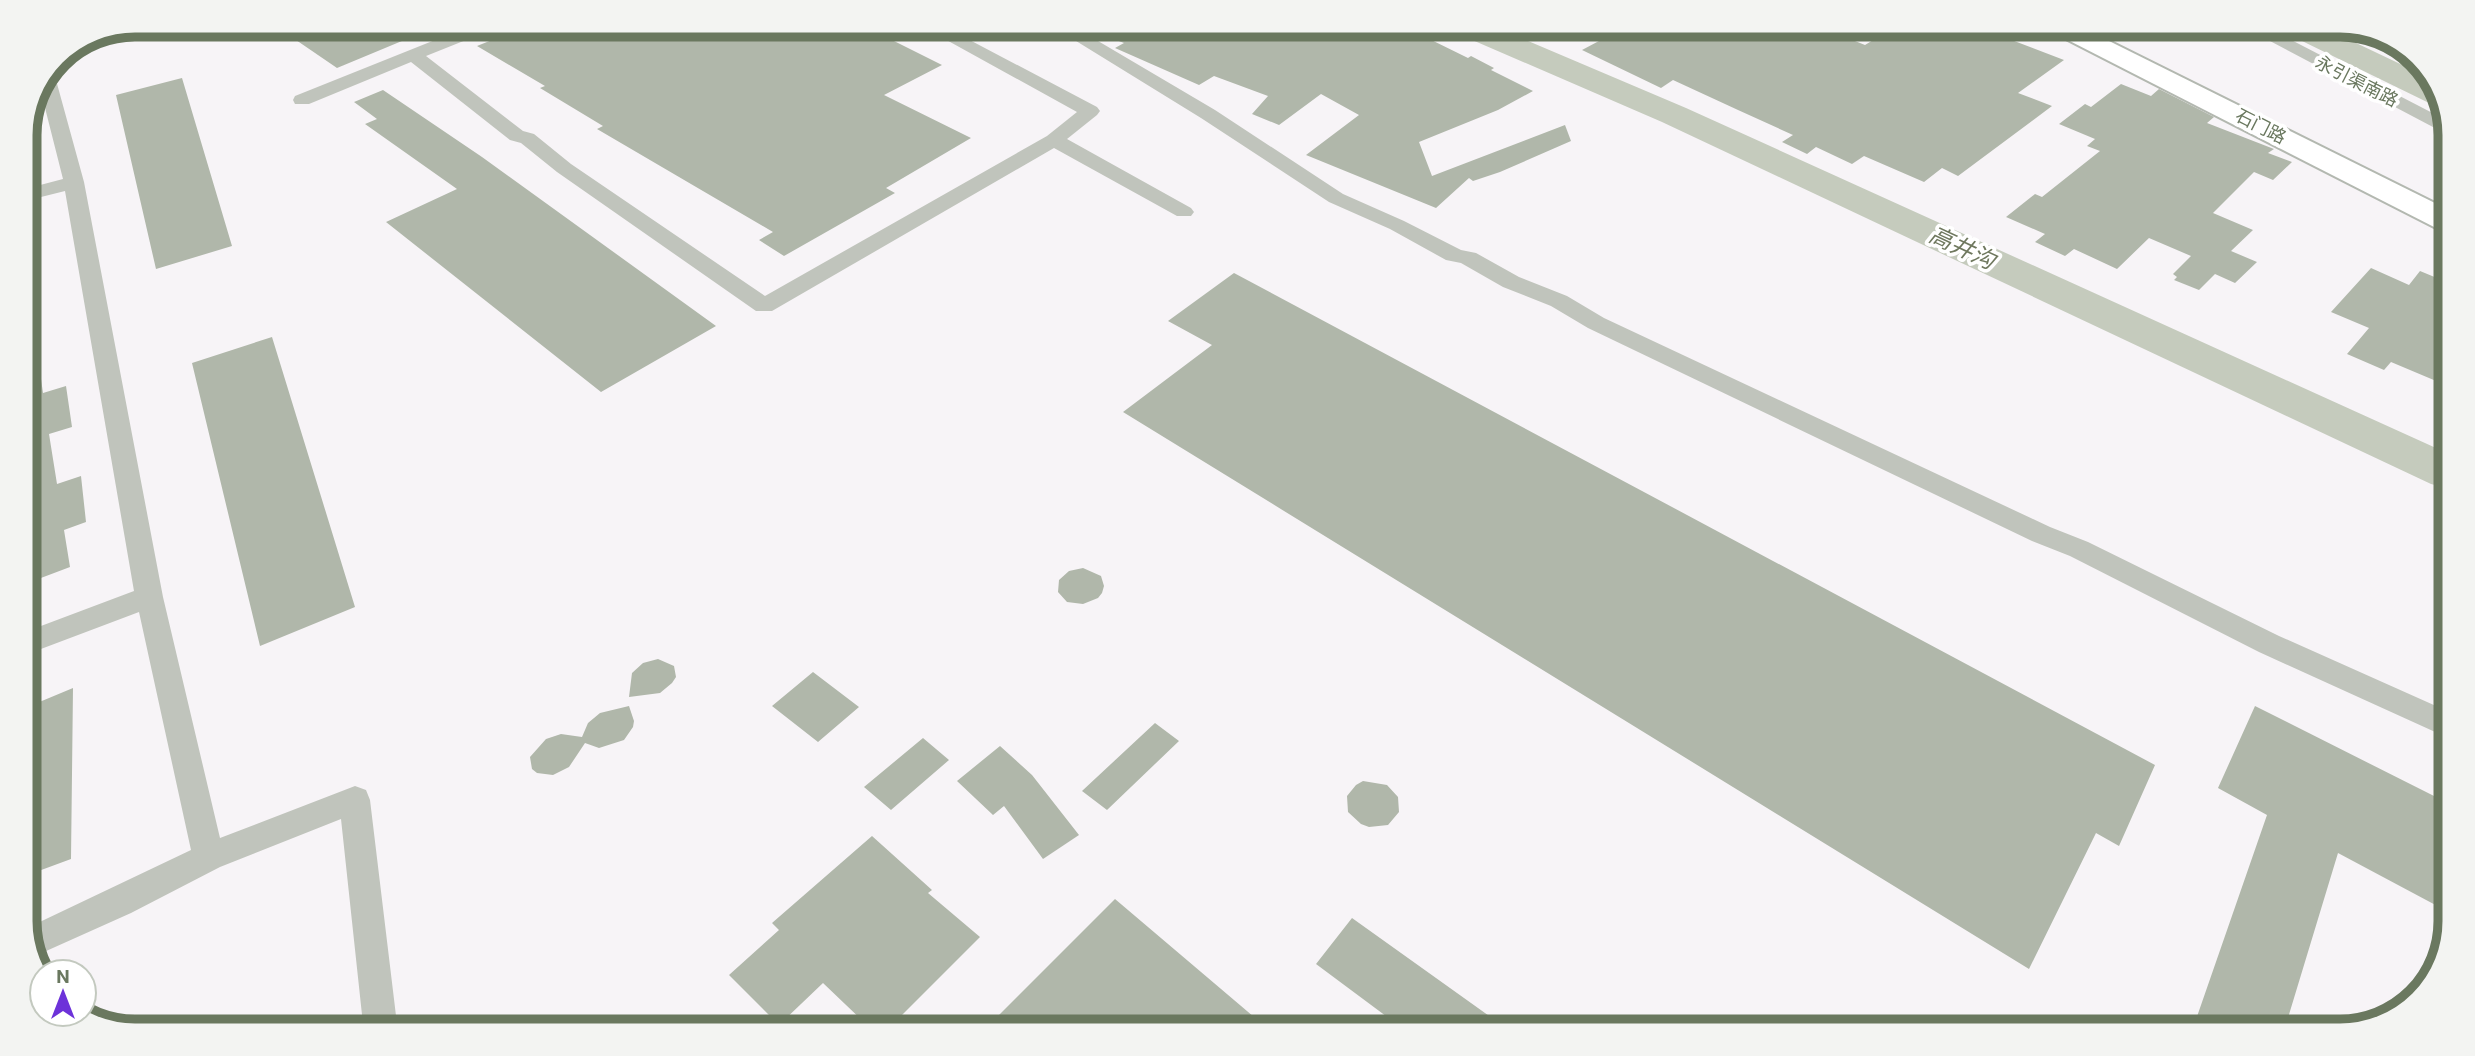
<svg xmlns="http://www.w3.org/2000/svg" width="2475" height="1056" font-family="Roboto,'Noto Sans SC',sans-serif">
<rect width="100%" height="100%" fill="#f7f4f7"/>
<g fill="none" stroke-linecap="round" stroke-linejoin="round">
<path fill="#c5cbbd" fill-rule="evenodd" d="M1458,29L1502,30L1686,108L2447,453V488L2431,484L1662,122L1463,36Z
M2295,33H2335L2434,80L2442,104L2427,102L2300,40Z"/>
</g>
<path fill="#b0b7aa" d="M302,25L438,26L337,68L296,40Z
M527,26L758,27L775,36L795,27H866L942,65L884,95L971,138L886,188L895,193L784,256L759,240L773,232L597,129L603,126L540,88L545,86L477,46Z
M1091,28L1409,29L1468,58L1471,56L1494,68L1491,70L1533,91L1498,110L1419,142L1432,176L1565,125L1571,141L1500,172L1473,181L1469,178L1436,208L1306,155L1359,115L1321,94L1279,125L1252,114L1268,96L1214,76L1199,85L1115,48L1124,43L1090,30Z
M1628,30L1830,31L1865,45L1888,31H1988L2064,60L2018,93L2052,106L1958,176L1942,168L1924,182L1864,156L1852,164L1816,147L1807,154L1782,142L1793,135L1738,110L1673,80L1661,88L1582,50L1614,33L1619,35Z
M182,78L232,246L156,269L116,95Z
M2121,84L2151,96L2159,89L2214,117L2207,123L2274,149L2268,153L2292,162L2273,180L2254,172L2213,213L2253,230L2231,251L2257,262L2235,283L2215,274L2199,290L2174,280L2177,277L2173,274L2191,256L2149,238L2117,269L2074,249L2065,256L2035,242L2045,234L2006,217L2035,194L2042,197L2100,151L2087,146L2095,139L2059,124L2085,104L2091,107Z
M383,90L482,157L716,326L601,392L386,222L457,189L365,124L377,119L354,102Z
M2371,268L2409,285L2420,271L2449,283L2448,386L2391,362L2384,370L2347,354L2369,328L2331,312Z
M1234,273L2155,765L2119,846L2096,833L2029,969L1123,412L1212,345L1168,321Z
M272,337L355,607L260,646L192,363Z
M37,351L43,393L66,386L72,427L49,434L57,484L81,476L86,522L64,530L70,567L25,584V352Z
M1083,568L1101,576L1104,586L1102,593L1098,598L1083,604L1067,602L1058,592L1059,580L1069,571Z
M658,659L674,666L676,677L672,683L660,693L629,697L632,673L643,663Z
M813,672L859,707L818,742L772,706Z
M73,688L71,859L25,876V708Z
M629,706L634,721L633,727L624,740L599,748L585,743L569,767L553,775L537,773L532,769L530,757L546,739L561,734L582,737L588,723L600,713Z
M2255,706L2444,801L2443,909L2338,853L2284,1031H2192L2267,815L2218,788Z
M1155,723L1179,741L1107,810L1082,791Z
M923,738L949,760L891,810L864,787Z
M1000,746L1032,775L1079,835L1043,859L1004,806L993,815L957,781Z
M1363,781L1387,785L1398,797L1399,812L1388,825L1369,827L1361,824L1348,812L1347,796L1356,785Z
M872,836L932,890L928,893L980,937L891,1026H868L823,983L779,1025L729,975L779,930L772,923Z
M1115,899L1267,1028L987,1027Z
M1352,918L1506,1028H1402L1316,964Z"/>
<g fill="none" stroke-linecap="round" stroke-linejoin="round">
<g stroke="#b3b8b0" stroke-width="4">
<path id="highway" d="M2058,32H2091L2449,210V231L2438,229L2062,37Z"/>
</g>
<path stroke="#b8bbb5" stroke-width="3.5" stroke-dasharray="2.5 2.5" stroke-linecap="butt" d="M2375,33L2392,41"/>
<path fill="#c0c4bc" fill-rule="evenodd" d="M470,26H494L491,30L426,56L523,131L534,134L571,164L765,296L1047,136L1077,112L923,27H945L1097,107L1100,111L1097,115L1067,139L1191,208L1194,212L1191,216H1177L1054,148L772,311H756L557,172L521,143L510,140L411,62L309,104H295L293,100L295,96Z
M1055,28H1076L1215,110L1343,194L1404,221L1461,250L1476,253L1519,277L1567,296L1604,318L2050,527L2088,542L2279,636L2445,710L2444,736L2259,652L2070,556L2032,541L1588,328L1551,306L1503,287L1461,263L1446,260L1390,229L1329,202L1201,118Z
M2253,32H2276L2448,121L2450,136Z
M49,75L56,80L84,182L163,597L220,838L355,786L366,790L370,800L397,1024H363L341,819L220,867L131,913L35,956L25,929L191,850L139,612L25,655V632L134,591L65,191L25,201V189L63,179L41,92Z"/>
<use href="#highway" fill="#fff" fill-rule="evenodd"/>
</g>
<g text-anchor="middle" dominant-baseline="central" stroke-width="7" stroke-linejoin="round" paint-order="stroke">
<g font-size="18" fill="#6a785f" stroke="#fff">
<text transform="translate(2357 81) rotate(27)">永引渠南路</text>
<text transform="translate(2261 126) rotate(27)">石门路</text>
</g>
<g font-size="23" font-style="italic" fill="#6f785e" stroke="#fff">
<text transform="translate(1962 248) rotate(25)">高井沟</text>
</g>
</g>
<path d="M0 0H2475V1056H0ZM135 37H2340A98 98 0 0 1 2438 135V921A98 98 0 0 1 2340 1019H135A98 98 0 0 1 37 921V135A98 98 0 0 1 135 37Z" fill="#f3f4f2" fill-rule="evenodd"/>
<path fill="none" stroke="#6a785f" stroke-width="9" d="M135 37H2340A98 98 0 0 1 2438 135V921A98 98 0 0 1 2340 1019H135A98 98 0 0 1 37 921V135A98 98 0 0 1 135 37Z"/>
<g transform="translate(63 993)"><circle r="33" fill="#ffffff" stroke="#c3c9bf" stroke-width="2"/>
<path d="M0-5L12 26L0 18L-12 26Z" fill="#6d32d9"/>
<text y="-10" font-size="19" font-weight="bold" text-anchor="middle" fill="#6a785f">N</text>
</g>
</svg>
